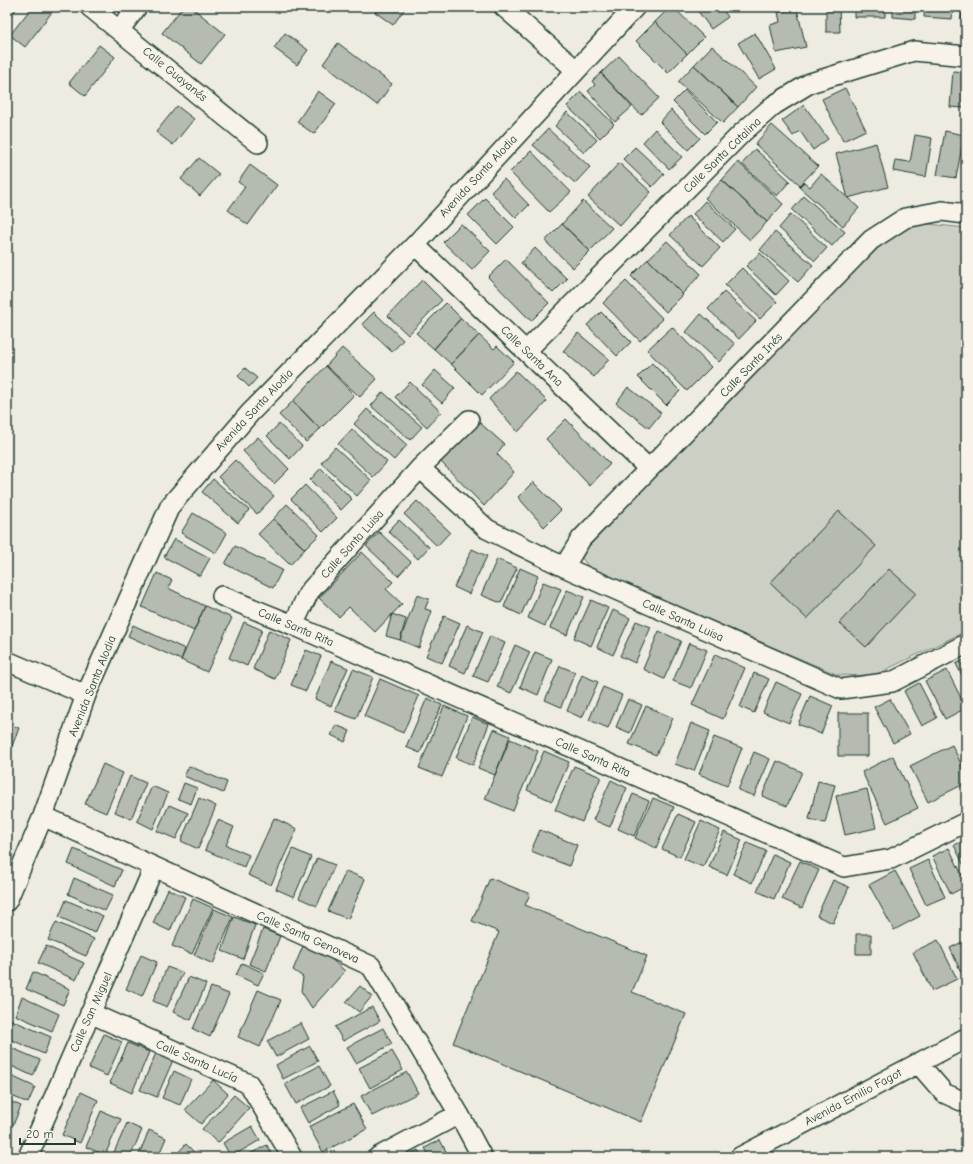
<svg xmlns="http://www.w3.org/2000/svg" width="973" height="1164" font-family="'Comic Neue',sans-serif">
<rect width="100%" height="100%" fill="#eeece1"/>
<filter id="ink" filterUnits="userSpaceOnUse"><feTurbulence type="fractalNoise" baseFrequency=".025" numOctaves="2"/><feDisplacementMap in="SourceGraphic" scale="8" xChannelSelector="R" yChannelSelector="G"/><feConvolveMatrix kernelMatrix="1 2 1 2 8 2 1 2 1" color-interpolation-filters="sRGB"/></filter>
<g filter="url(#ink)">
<path fill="#cccfc4" stroke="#76867c" d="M929,224L966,228V631L877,674L859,676L838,675L590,569L582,558L588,546L886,239L908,227Z"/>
<path fill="#b5bbb0" stroke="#1f3d34" d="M7,7H18L7,21Z
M32,7H46L52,12L25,47L10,35Z
M183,7H191L225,34L201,64L162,33Z
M379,7H406L393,25L375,12Z
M670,7H673L704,37L687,54L655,22Z
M695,7H721L728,17L711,29Z
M826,7H839L840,32H826Z
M854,7H885V17H854Z
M893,7H915V19L893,17Z
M925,7H953L952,19L924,17Z
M963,7H966V20L961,19Z
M797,9L806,47L776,53L770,25L780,22L778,12Z
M655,22L687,54L668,73L636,41Z
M285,33L308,50L297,65L274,48Z
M755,33L776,69L759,79L738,43Z
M338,43L392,84L377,105L323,64Z
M99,45L115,57L85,96L69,83Z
M712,46L756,87L738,107L694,65Z
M619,56L659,98L641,115L601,73Z
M694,65L738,107L723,123L678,82Z
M953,71L966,72L964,108L950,107Z
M601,73L632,107L615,122L588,91L595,85L592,81Z
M845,88L866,130L843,141L822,99Z
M685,90L717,122L705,134L673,102Z
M318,91L336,104L314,134L297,122Z
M581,92L614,124L600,138L567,106Z
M804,105L828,139L813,150L800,131L793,136L782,121Z
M177,106L194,119L173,145L156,132Z
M671,110L700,138L688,150L660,122Z
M567,112L597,140L584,153L555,126Z
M772,125L818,166L800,185L755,144Z
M548,129L590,167L575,183L533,145Z
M655,129L682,157L669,169L643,142Z
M945,131L964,135L956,178L937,175Z
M915,135L932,138L926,177L893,171L895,160L910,162Z
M876,143L888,187L848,198L836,154Z
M635,147L664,174L652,187L623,159Z
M755,149L790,181L777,196L742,164Z
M531,151L571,192L549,212L510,172Z
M199,158L219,174L200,196L181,179Z
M738,162L783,204L767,222L722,180Z
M619,163L651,192L620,226L588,197Z
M250,165L277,185L248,225L228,210L245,187L238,182Z
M821,174L859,208L843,226L799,187L804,182L810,187Z
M504,179L529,205L516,218L491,192Z
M722,180L767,222L750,240L705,198Z
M804,196L845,232L832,246L792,210Z
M485,198L514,227L497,244L468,215Z
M583,201L612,228L590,251L562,224Z
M705,201L735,229L723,242L693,214Z
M791,214L827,248L815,261L779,228Z
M688,216L720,248L703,266L670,235Z
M461,224L490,251L472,270L443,242Z
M562,224L590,251L573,268L545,241Z
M775,232L813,265L798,282L760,250Z
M667,241L701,274L682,294L648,259Z
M535,248L567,279L553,293L521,263Z
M760,253L789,281L776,295L746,266Z
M506,259L549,303L531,321L488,277Z
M648,259L683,295L666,312L631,276Z
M742,268L777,302L760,319L725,285Z
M422,280L442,300L408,335L388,316Z
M626,281L663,319L640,341L603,303Z
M724,292L756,321L739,339L708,309Z
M446,303L461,318L434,349L416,333Z
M374,312L403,340L392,352L362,324Z
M601,312L631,342L617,356L587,325Z
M701,314L735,344L719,362L686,332Z
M461,318L479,335L451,364L434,349Z
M672,327L711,367L687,391L647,350Z
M578,333L609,359L594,377L563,351Z
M479,335L494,349L497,346L514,362L482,395L451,364Z
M342,348L377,379L360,397L326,366Z
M652,363L680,391L666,405L638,377Z
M326,366L354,395L320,429L293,401Z
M245,368L257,378L249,387L238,376Z
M435,370L455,388L442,403L422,385Z
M516,371L547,401L518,432L489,399Z
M410,382L441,412L427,427L395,397Z
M628,387L661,413L649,428L616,403Z
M383,392L422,427L410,440L371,406Z
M293,401L320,429L306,442L279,415Z
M367,409L407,445L394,460L354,424Z
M566,419L610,464L590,486L546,439Z
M480,423L504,444L497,454L514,472L484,506L441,462Z
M279,424L302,446L290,459L267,436Z
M352,429L387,462L373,477L338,444Z
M258,437L289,469L274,484L243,451Z
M335,447L371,480L357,496L321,463Z
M235,460L274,496L257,514L218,477Z
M321,468L352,499L341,510L310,480Z
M213,479L249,510L238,523L202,492Z
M533,482L561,510L544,527L518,497Z
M305,485L337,518L323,532L291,499Z
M417,501L450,532L437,546L404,514Z
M287,504L319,535L305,549L273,519Z
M839,511L876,546L807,619L770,583Z
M193,513L227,533L216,553L181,533Z
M273,519L305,549L290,565L258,534Z
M399,520L429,547L418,559L388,531Z
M379,532L411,562L398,576L366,546Z
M174,539L210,558L200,576L164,557Z
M235,546L282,570L273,588L225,564Z
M472,549L487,556L469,594L454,587Z
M362,552L393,582L386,589L402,604L375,632L349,607L339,617L319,598Z
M497,559L517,568L501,603L481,595Z
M520,568L538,576L521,615L504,607Z
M889,569L916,593L866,647L839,623Z
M157,573L172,580L168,588L205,606L194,631L142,607Z
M543,582L561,589L545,626L528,618Z
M567,590L584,597L567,635L550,628Z
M417,595L429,599L425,609L432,611L419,648L400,640Z
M591,600L608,608L591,646L574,638Z
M205,606L232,618L207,672L181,660Z
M613,610L630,618L613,655L597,647Z
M392,614L406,619L400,640L386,636Z
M444,616L460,623L442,663L426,656Z
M636,621L651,627L635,663L620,656Z
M244,622L262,630L247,666L229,658Z
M133,625L185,649L181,660L128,636Z
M467,625L483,632L465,673L449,666Z
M269,630L291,640L275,679L253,669Z
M659,631L681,641L664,679L643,669Z
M490,636L505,643L488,682L473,676Z
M689,643L707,650L691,688L673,681Z
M515,645L530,652L511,693L497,687Z
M306,650L321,656L306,691L291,685Z
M535,652L552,659L538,695L520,687Z
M715,654L745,668L723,719L692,705Z
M966,659V683L956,664Z
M331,661L348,668L331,706L315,699Z
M560,666L575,672L561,707L545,700Z
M353,669L373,677L356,719L335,711Z
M947,670L966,708L945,719L925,681Z
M754,673L769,679L754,713L740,707Z
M582,675L598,682L582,718L567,711Z
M380,679L419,696L403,733L364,716Z
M776,682L802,694L789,723L763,712Z
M919,683L937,718L922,726L904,691Z
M603,687L622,695L608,728L589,720Z
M810,696L833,706L821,734L798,724Z
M427,698L442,705L420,753L406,747Z
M628,699L642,705L630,733L616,727Z
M890,699L910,734L893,743L874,707Z
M444,706L467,716L442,777L419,768Z
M646,706L673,718L656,755L629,744Z
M838,713H868V756H838Z
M472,717L489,724L473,765L456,758Z
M7,723L19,728L9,754L7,753Z
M691,723L710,731L694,771L675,764Z
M336,725L350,731L345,742L331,735Z
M494,729L510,736L495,775L478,768Z
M714,737L742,748L727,786L699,774Z
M510,739L538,751L513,811L485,799Z
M952,745L966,774V783L928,802L910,766Z
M544,751L569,762L552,801L527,790Z
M754,752L770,759L754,796L738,790Z
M893,756L918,808L887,823L862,772Z
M777,761L802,772L787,806L762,796Z
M103,764L123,773L106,813L85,804Z
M189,766L227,782L223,793L184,776Z
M574,766L601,777L582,822L555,810Z
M130,776L146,783L131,819L115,812Z
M611,780L627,788L610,827L593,820Z
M818,781L835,785L825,823L809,819Z
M184,783L197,788L191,804L178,799Z
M152,786L168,793L153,829L137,821Z
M867,789L876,828L845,835L836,796Z
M633,794L649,801L634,836L618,829Z
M199,798L216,806L198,849L181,841Z
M653,798L674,807L656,848L635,838Z
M169,805L188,813L176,839L157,831Z
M678,814L696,822L680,857L662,849Z
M274,818L297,829L271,885L248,875Z
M218,820L234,827L226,845L249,855L244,867L205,850Z
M701,821L720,830L703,867L684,859Z
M540,830L577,845L569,866L531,851Z
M724,832L742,840L727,875L709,867Z
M966,840V870L954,845Z
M747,843L766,851L752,883L733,874Z
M949,848L966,883V886L951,894L932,856Z
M74,849L122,870L115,886L68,864Z
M293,849L311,857L294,897L276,889Z
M773,854L790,862L774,899L757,891Z
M317,858L335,865L317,906L299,898Z
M928,860L945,897L926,905L909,869Z
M800,861L819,870L802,908L782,899Z
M346,871L365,879L348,919L328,911Z
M895,871L920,916L894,930L869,885Z
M74,878L113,895L105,911L68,894Z
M490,878L530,894L525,905L647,956L632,992L686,1014L641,1122L453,1043L499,932L472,921Z
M833,880L849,887L833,923L817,916Z
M168,889L185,897L170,931L153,923Z
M193,899L213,908L192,954L172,946Z
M66,900L103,916L95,933L59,917Z
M214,909L233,917L213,964L194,955Z
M234,917L255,925L243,959L222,951Z
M56,922L94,939L86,956L48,940Z
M263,929L280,936L266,971L249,964Z
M856,934H871V954H856Z
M938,940L957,979L932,991L913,952Z
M966,940V983L950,948Z
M46,946L84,963L76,980L38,963Z
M303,946L329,957L345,971L312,1008L301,991L303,977L293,970Z
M141,955L157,962L142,996L126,989Z
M242,963L264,973L258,985L236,975Z
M167,967L183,973L167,1007L153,1001Z
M33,972L70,989L63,1005L26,989Z
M189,977L206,984L191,1020L173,1012Z
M360,986L372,996L359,1012L346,1002Z
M211,987L229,994L210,1037L193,1029Z
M258,990L281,1000L260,1047L238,1037Z
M22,997L59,1014L52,1031L15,1015Z
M372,1007L380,1021L343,1041L335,1027Z
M7,1018L51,1037L44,1054L7,1038Z
M301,1023L309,1039L276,1057L267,1041Z
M383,1028L392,1044L356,1063L347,1047Z
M104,1034L122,1042L107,1076L89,1068Z
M128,1043L149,1052L132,1093L110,1083Z
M7,1046L40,1060L33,1076L7,1064Z
M310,1046L318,1061L283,1079L276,1065Z
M392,1051L403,1070L370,1088L359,1068Z
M156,1053L173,1060L157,1097L140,1090Z
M319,1066L330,1086L296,1104L285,1084Z
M174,1071L191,1079L180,1105L162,1098Z
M407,1072L418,1093L372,1116L361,1096Z
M7,1074L35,1087L28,1103L7,1094Z
M213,1080L228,1094L201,1124L185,1110Z
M333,1091L340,1105L308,1123L300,1108Z
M81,1092L98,1100L80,1143L62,1135Z
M234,1095L249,1108L218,1143L202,1129Z
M7,1100L21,1106L13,1125L7,1123Z
M353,1104L367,1129L323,1152L309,1127Z
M101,1111L121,1119L105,1155L86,1147Z
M127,1123L142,1130L130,1157H112Z
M252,1126L260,1140L231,1157L223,1143Z
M149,1130L166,1138L158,1157H138Z
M440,1140L449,1157H430L425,1148Z
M186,1144L199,1157H174Z
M267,1145L273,1157H244Z
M418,1150L422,1157H405Z"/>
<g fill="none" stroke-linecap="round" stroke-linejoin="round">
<g stroke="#1f3d34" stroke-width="22">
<path id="minor" d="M90,7L258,143
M504,7L576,70
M120,29L137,7
M415,245L648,468
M527,350L743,132L774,105L810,83L914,51L966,56
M420,468L487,529L564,567L841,689L892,682L966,644
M564,567L581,539L871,240L905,218L942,211L966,214
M222,596L293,625L844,867L891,859L966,822
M293,625L309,592L420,468L469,420
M7,661L86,695
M43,816L371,966L459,1114L482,1157
M7,901L43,816L86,695L170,506L250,413L415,245L635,7
M90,1013L249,1084L292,1157
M918,1063L944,1093L966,1103
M28,1157L154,867
M378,1157L459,1114
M740,1157L966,1038"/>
</g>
<use href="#minor" stroke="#f7f3e8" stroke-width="19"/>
</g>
</g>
<g text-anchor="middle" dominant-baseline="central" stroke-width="3.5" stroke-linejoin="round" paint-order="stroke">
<g font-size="12" fill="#1f3d34" stroke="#f7f3e8">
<text transform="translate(175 74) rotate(39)">Calle Guayanés</text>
<text transform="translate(722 155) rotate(-44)">Calle Santa Catalina</text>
<text transform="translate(478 176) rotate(-47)">Avenida Santa Alodia</text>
<text transform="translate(532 356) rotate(44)">Calle Santa Ana</text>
<text transform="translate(751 365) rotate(-46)">Calle Santa Inés</text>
<text transform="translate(254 410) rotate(-47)">Avenida Santa Alodia</text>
<text transform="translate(352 544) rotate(-48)">Calle Santa Luisa</text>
<text transform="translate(683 620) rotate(24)">Calle Santa Luisa</text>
<text transform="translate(296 627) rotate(23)">Calle Santa Rita</text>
<text transform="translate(92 686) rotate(-68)">Avenida Santa Alodia</text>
<text transform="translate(593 757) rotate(24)">Calle Santa Rita</text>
<text transform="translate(308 937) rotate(24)">Calle Santa Genoveva</text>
<text transform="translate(91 1012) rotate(-66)">Calle San Miguel</text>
<text transform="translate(197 1061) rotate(24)">Calle Santa Lucía</text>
<text transform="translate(853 1097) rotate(-28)">Avenida Emilio Fagot</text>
</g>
</g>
<rect width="973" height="1164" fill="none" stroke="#f7f3e8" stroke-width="24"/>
<rect x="12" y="12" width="949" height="1140" fill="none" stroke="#1f3d34" stroke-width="1.5" filter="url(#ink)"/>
<path d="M20 1138v6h55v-6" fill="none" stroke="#1f3d34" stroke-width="2"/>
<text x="26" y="1138" font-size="12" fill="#1f3d34" stroke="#f7f3e8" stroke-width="3" paint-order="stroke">20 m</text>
</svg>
